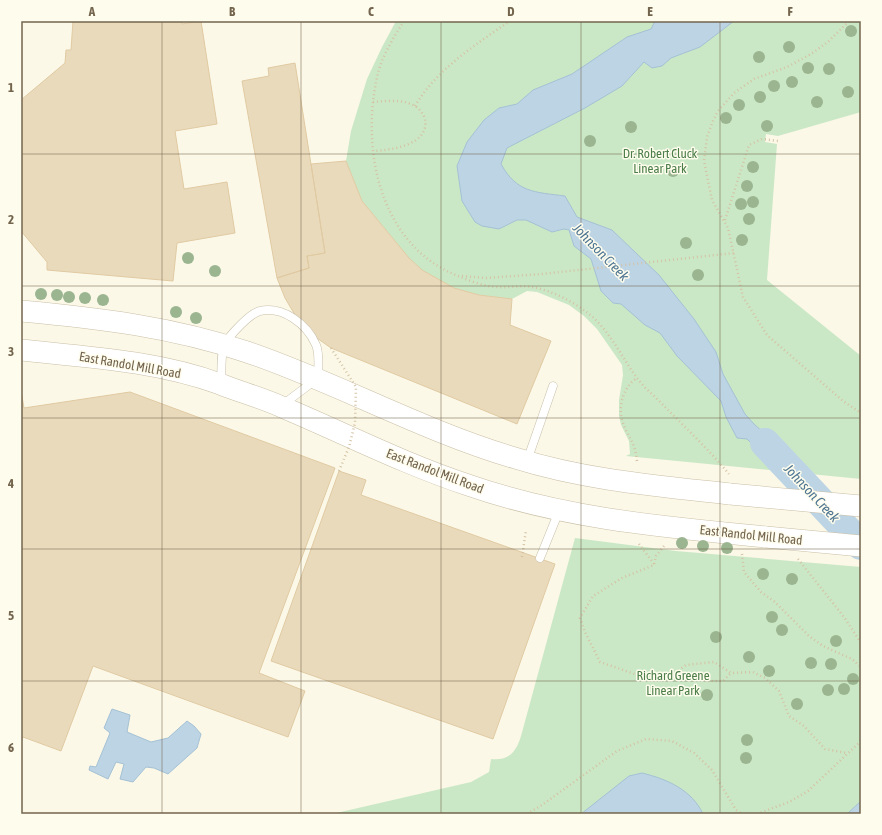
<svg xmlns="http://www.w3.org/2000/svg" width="882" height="835" font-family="'Asap Condensed',sans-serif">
<rect width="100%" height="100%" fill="#fbf8e7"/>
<path fill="#cbe8c6" d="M396,21H861V112L778,136L766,134L765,142L777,144L767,280L861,356V479L626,456L630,454L629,441L621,425L619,416V400L623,375L622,365L597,329L584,316L569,305L537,292L527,291L512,299L479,295L454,288L422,270L409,258L362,201L346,161L351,131L367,79L382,47Z
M575,538L676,551L861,567V814H332L471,782L489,772L491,759C509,761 516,752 521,736Z"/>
<path fill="#bdd4e4" stroke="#a4c1d5" d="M655,21H734L700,47L671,58L662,66L652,68L644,62L622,86L585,108L507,148L501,164C517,193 535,192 565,196L577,217L612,230L659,275L694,319L716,352L723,374L745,414L754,424L810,474L771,470L766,458L747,439L737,438L726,417L721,401L677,356L660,333L645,325L621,304L613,303L601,291L591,259L574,246L569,230L564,229L552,232L526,220H517L499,229L482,226L475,222L462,201L457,166L467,142L484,120L499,108L517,104L533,90L572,74L627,37L651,29Z
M112,709L130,715L127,732L151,742L168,738L187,721L194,726L201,734L197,748L168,774L154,768L146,767L133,782L120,779L124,764L116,762L108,779L89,770L90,766L96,767L110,733L104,728Z
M642,773C667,779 692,790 703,814H581L629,776Z
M861,801V814H847Z"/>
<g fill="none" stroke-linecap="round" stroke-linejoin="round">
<path stroke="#bdd4e4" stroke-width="30" d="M765,443L861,545"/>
</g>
<path fill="#eadabc" stroke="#e0caa2" d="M73,21H182V24L201,21L217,124L175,131L184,189L227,182L235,233L177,243L173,281L47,270V262L21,231V100L65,63L66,50H71Z
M295,63L325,253L307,256L309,268L277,278L242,81L269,76L268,68Z
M346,161L362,201L409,258L422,270L454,288L479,295L512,299L510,325L551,341L517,424L331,348L307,331L298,320L285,298L277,278L309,268L307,256L325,253L311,164Z
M21,391L24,408L130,392L335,468L259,673L305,691L288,737L93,666L61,751L23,737L21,742Z
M339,471L366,480L361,495L555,564L493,739L271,661Z"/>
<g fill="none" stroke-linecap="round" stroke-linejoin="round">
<g stroke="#c9c0ab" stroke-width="9">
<path id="lane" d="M221,384C222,374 220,352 225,344C229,336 250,313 260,311C283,306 307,324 316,345C320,354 318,368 318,378L281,406
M527,461L553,386
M540,558L559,511"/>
</g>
<g stroke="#cabfa7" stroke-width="22">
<path id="secondary" d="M21,311C98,318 173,327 247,352C338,383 423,431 515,458C585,480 658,486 730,494
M21,350C87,357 157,361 220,384C240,392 262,398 282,407C344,433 404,464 468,485C566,519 664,527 766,537"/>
</g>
<path stroke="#d4c2a4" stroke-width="2.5" stroke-dasharray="1 3" stroke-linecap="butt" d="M404,21C394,37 383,54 378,73C360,148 379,245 458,276C470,281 483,286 496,287C508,288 520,285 532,287C550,290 570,300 585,311C609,328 620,355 637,378C644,388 655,396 664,406C686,428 709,450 729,474
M849,21L829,41L811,54L787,67L754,79L734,93L718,111L713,121L707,137L704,161L712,200L728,228L743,297L767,335L843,401L861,413
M373,102C386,101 401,99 413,105C419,108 423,113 425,119C430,145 391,150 374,151
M415,106C436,70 476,44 510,21
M725,220L749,145L762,139L778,141
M462,276L486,278L542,274L734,253
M637,461C635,440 627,437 622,420C618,405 624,386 637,378
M639,544L654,564
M664,546L656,556L654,565L622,578L593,596L580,618L585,632L600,662L652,680L672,675L686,665L714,662L731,673L753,672L765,678L779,691L789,716L804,726L825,749L847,753
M742,554L744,572L761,592L775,602L809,636L823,646L852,659L861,667
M522,557L526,530
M798,559L844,617L861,643
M677,672L708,681H723L731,673
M527,814L542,805L617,751L646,739L672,741L694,753L712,770L736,810L742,814
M757,814L789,802L808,791L861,741"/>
<use href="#lane" stroke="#fff" stroke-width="8"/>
<use href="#secondary" stroke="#fff" stroke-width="21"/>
<g stroke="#cabfa7" stroke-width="22" stroke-linecap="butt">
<path id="secondary-bridge" d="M730,494L861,506
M766,537L861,546"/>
</g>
<path stroke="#d4c2a4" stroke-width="2.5" stroke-dasharray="1 3" stroke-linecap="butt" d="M331,348L356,387L355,423L349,447L339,471"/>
<use href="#secondary-bridge" stroke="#fff" stroke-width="21"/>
</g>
<g fill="#9ab590">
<circle cx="851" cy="31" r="6"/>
<circle cx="789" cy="47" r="6"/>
<circle cx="759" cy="57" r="6"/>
<circle cx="808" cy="68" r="6"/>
<circle cx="829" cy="69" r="6"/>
<circle cx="792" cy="82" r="6"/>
<circle cx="774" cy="86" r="6"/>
<circle cx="848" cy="92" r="6"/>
<circle cx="760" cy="97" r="6"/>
<circle cx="817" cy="102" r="6"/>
<circle cx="739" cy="105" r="6"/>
<circle cx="726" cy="118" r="6"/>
<circle cx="767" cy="126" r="6"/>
<circle cx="631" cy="127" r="6"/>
<circle cx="590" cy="141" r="6"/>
<circle cx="753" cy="167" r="6"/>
<circle cx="673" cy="171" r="6"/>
<circle cx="747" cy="186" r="6"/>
<circle cx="753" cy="202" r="6"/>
<circle cx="741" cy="204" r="6"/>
<circle cx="749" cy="219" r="6"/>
<circle cx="742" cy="240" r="6"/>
<circle cx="686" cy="243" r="6"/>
<circle cx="188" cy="258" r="6"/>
<circle cx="215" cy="271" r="6"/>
<circle cx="698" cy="275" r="6"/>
<circle cx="41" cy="294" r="6"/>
<circle cx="57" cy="295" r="6"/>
<circle cx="69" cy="297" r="6"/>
<circle cx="85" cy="298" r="6"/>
<circle cx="103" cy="300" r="6"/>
<circle cx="176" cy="312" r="6"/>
<circle cx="196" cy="318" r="6"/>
<circle cx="682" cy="543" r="6"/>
<circle cx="703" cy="546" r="6"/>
<circle cx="727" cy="548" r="6"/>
<circle cx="763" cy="574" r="6"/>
<circle cx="792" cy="579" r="6"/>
<circle cx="772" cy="617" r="6"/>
<circle cx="782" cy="630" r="6"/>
<circle cx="716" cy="637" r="6"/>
<circle cx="836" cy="641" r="6"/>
<circle cx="749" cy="657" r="6"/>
<circle cx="811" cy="663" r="6"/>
<circle cx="831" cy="664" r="6"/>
<circle cx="769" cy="671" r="6"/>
<circle cx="853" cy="679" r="6"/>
<circle cx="844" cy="689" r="6"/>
<circle cx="828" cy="690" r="6"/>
<circle cx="707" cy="695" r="6"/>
<circle cx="797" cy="704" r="6"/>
<circle cx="747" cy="740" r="6"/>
<circle cx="746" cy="758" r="6"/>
</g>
<path fill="none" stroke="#73644d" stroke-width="1" stroke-opacity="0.55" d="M162,21V814M301,21V814M441,21V814M581,21V814M720,21V814M21,154H861M21,286H861M21,418H861M21,549H861M21,681H861"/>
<g text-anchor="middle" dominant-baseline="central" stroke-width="3" stroke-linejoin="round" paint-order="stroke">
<g font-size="13" fill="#4b7e49" stroke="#fefced">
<text x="660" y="153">Dr. Robert Cluck<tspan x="660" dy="15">Linear Park</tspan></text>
<text x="673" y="675">Richard Greene<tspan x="673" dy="15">Linear Park</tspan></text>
</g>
<g font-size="13" fill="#73644d" stroke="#fefced">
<text transform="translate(130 365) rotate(10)">East Randol Mill Road</text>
<text transform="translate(435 471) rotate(21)">East Randol Mill Road</text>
<text transform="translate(751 535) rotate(6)">East Randol Mill Road</text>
</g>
<g font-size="14" font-style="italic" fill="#4f7693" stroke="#fefced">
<text transform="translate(601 252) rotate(46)">Johnson Creek</text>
<text transform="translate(812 493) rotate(47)">Johnson Creek</text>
</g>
</g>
<rect width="882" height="835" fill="none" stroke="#fefced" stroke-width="44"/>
<rect x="22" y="22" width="838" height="791" fill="none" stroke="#73644d" stroke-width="1.5"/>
<g font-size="13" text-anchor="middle" font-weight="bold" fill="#73644d">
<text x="92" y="16">A</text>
<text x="232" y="16">B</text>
<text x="371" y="16">C</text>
<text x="511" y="16">D</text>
<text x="650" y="16">E</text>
<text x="790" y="16">F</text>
<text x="11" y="92">1</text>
<text x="11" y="224">2</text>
<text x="11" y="356">3</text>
<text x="11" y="488">4</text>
<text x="11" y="620">5</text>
<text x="11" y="752">6</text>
</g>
</svg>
